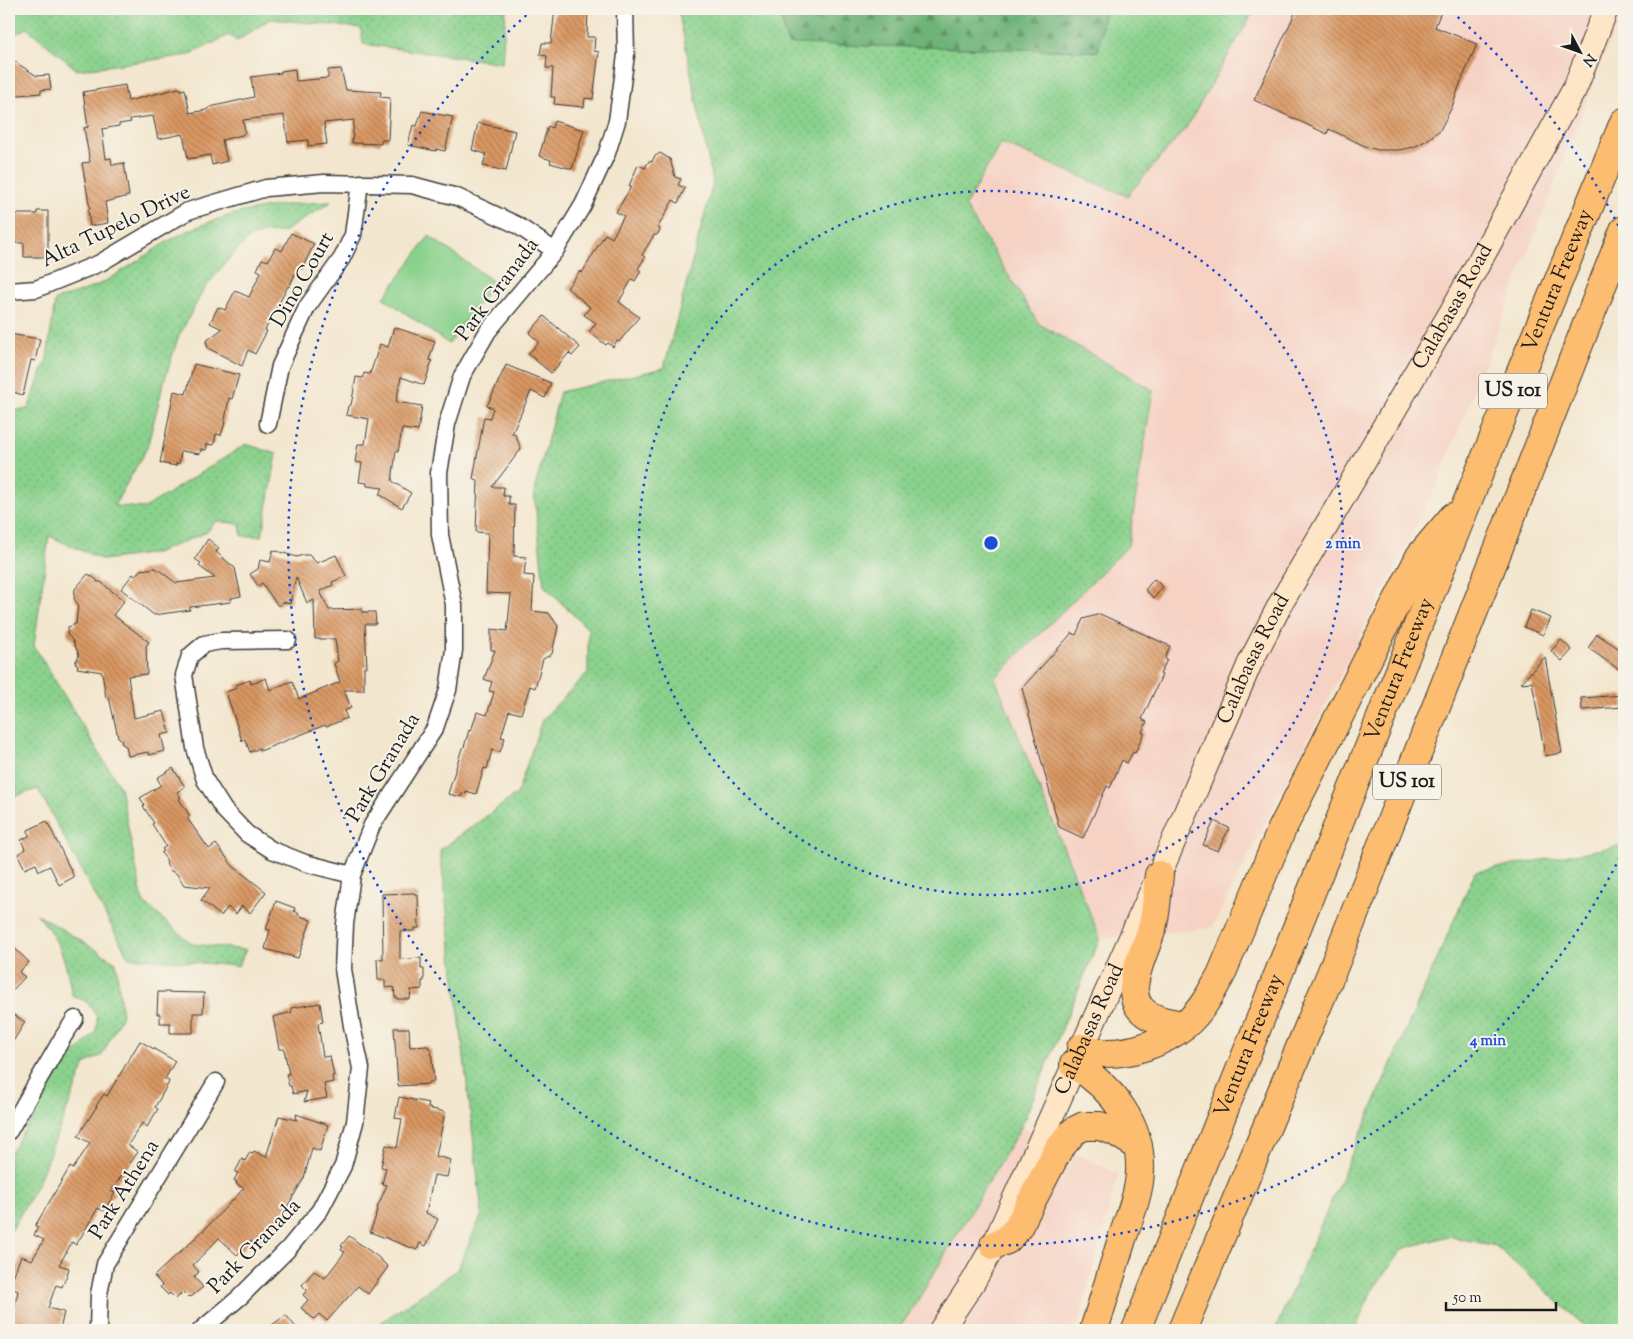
<svg xmlns="http://www.w3.org/2000/svg" width="1633" height="1339" font-family="'Sorts Mill Goudy',serif">
<defs>
<pattern id="grass-dots" width="8" height="8" patternUnits="userSpaceOnUse" patternTransform="scale(1.25)"><rect width="8" height="8" fill="#89d18c"/><path d="M2 2h.1M6 6h.1" fill="none" stroke="#76b378" stroke-width="1.8" stroke-linecap="round"/></pattern>
<pattern id="forest-firs" width="22" height="20" patternUnits="userSpaceOnUse" patternTransform="scale(1.25)"><rect width="22" height="20" fill="#6eb378"/><path d="M5 1l3.5 6h-7zM16 11l3.5 6h-7z" fill="#5a9162"/></pattern>
<pattern id="building-back-hatch" width="6" height="6" patternUnits="userSpaceOnUse" patternTransform="scale(1.25)"><rect width="6" height="6" fill="#d99762"/><path d="M-1 5l2 2M0 0l6 6M5-1l2 2" fill="none" stroke="#af7a50"/></pattern>
</defs>
<rect width="100%" height="100%" fill="#f7f3e8"/>
<filter id="ink" filterUnits="userSpaceOnUse"><feTurbulence type="fractalNoise" baseFrequency=".02" numOctaves="2"/><feDisplacementMap in="SourceGraphic" scale="10" xChannelSelector="R" yChannelSelector="G"/><feConvolveMatrix kernelMatrix="1 2 1 2 8 2 1 2 1" color-interpolation-filters="sRGB"/></filter>
<filter id="wash" filterUnits="userSpaceOnUse"><feTurbulence type="fractalNoise" baseFrequency=".0096" numOctaves="4" result="noise"/><feDisplacementMap in="SourceGraphic" scale="20" xChannelSelector="R" yChannelSelector="G"/><feGaussianBlur stdDeviation="1.12" result="paint"/><feColorMatrix in="noise" values="0 0 0 0 0 0 0 0 0 0 0 0 0 0 0 0 0 1.4 0 .05"/><feComposite in="paint" operator="in"/></filter>
<g filter="url(#wash)">
<rect width="100%" height="100%" fill="#f3e6ce"/>
<path fill="#f6d2c4" d="M1255,9H1621L1619,18L1439,481L1212,928L1100,938L995,677L1128,546L1153,391L1039,324L964,206L1000,143L1127,196L1186,128Z
M1021,1127L1118,1174L1077,1330H898L915,1305Z"/>
<path fill="url(#grass-dots)" stroke="#527654" d="M9,9H506L502,63L363,44L361,28L270,19L237,41L229,35L189,55L77,70L27,28L9,37Z
M678,9H778L788,44L1097,51L1105,9H1255L1186,128L1127,196L1001,143L965,206L1039,324L1153,390L1128,546L995,678L1100,938L1021,1127L915,1305L898,1330H370L457,1270L482,1214L440,850L517,794L542,720L588,672V629L544,586L534,492L560,392L664,368L713,183Z
M331,202L283,232L263,233L251,237L232,255L204,289L178,338L163,385L147,448L114,506L145,508L246,444L277,454L262,536H242L240,524L216,521L207,532L156,553L103,560L49,536L34,646L120,787L143,902L192,944L246,950L238,966L128,957L38,789L9,798V411L28,409L47,359L55,300C74,294 92,289 109,279C130,267 149,252 170,240C224,211 271,204 331,202Z
M1624,845V1330H1589L1496,1246L1448,1236L1402,1249L1371,1292L1355,1330H1275L1475,872Z
M37,914L116,962L122,1015L102,1055L85,1064L38,1183L9,1235V1155L65,1063L95,1033L97,1025V1017L87,1002L72,995C65,957 61,944 37,914Z"/>
<path fill="url(#forest-firs)" stroke="#45684a" d="M778,9H1105L1098,51L788,44Z"/>
<path fill="#89d18c" stroke="#527654" d="M429,236L494,282L449,344L384,298Z"/>
<g id="blocks">
<path fill="url(#building-back-hatch)" d="M555,9H588L587,37H595L594,51L599,52L593,99L585,98L584,107L554,104L555,97H551L553,68H546L547,56L540,55L542,43H551Z
M1297,9H1442L1435,27L1477,44L1460,84L1452,107L1440,130L1427,140L1414,147L1399,150H1378L1367,147L1329,129L1327,134L1254,100Z
M9,58L37,76L49,75L51,89L41,90V93L9,96Z
M295,69L296,81L328,78V70L341,69L346,90L381,92L380,97L390,98L388,140H381V144L352,143L354,120L324,123L327,144L308,146V140L288,142L284,115L243,120L245,132L242,135L222,140L227,161L212,165L210,155L188,159L183,134L158,139L153,116L130,119L131,122L119,124V126L102,129L106,159L111,158L112,165L124,163L129,196L105,202L108,223L90,226L88,209H90L82,163L90,162L84,128L88,127L83,92L125,85L128,101L179,88L181,90L185,89L190,113L206,110L210,107L254,97L251,77L281,73V71Z
M422,111L453,117L445,151L436,149V151L408,145L413,125L417,126Z
M554,121L584,130L572,169L550,163L551,160L539,156L548,126L552,128Z
M478,123L515,131L506,171L483,166L486,154L472,150Z
M660,153L670,159L675,177L681,179L678,185L685,188L678,203L673,200L658,227L660,230L657,235H654L642,255L645,257L638,269L641,271L635,281L632,279L619,302L639,317L619,342L617,341L613,347L608,343L606,345L589,332L596,323L584,315L590,307L567,288L580,271L582,273L605,234L612,238L624,216L616,212L631,187L629,186L638,165L645,168L649,161L652,162L654,157Z
M37,211H48V257H24V243H9V214H37Z
M291,233L314,244L302,269L298,268L289,287L288,286L265,330L267,331L255,354L248,350L242,366L208,348L206,341L222,329L210,323L218,307L225,310L235,291L249,297L261,272L257,270L262,259L268,261L275,248L282,251Z
M544,316L580,347L572,356L569,353L551,373L528,354L539,342L529,333Z
M394,327L435,341L429,360L432,361L424,385L401,377L396,402L422,406L418,431L402,429L398,452L396,451L392,481L411,493L402,508L379,494L383,488L367,486V483L359,482L362,463L355,462L358,444H365L369,419L346,415L348,406L351,405L353,395L356,377L363,378L364,373L370,374L380,344L388,347Z
M9,334L40,339L35,361L31,360L23,395L9,391L11,372L9,370Z
M194,364L239,375L232,399L229,398L224,426L221,435L216,434L214,445L207,444L206,450L201,449L200,454L181,451L179,464L176,463V466L160,463L174,391L186,394Z
M506,365L551,383L545,398L531,391L512,434H515L521,449L492,487H504L503,496H509V505H515L514,556L526,557L524,575L534,576L532,611L549,613L558,626L552,654L543,659L535,688L530,686L521,714L509,711L501,737L505,738L500,752L492,750L487,769L484,768L476,794L466,791V794L463,793L461,797L448,794L462,748L464,747L469,730L471,731L477,712L487,715L494,692L489,691L492,682L484,679L495,650H491V629L507,631L508,623L511,594L486,593L488,533L476,532L478,480L473,479L484,417L490,418L493,408L487,406Z
M208,539L219,548L216,552L235,568L241,596L231,598V602L190,607V610L154,615L121,589L133,574L135,576L140,570L156,568L176,583L215,578L199,566L201,563L195,559Z
M273,550L297,557L303,555H309L317,563L336,555L346,576L332,582L333,585L320,591L329,610L362,609V612H375L376,624H365L367,667H364V690H344L351,708L344,711L347,718L326,727L325,725L260,751V748L250,752L245,739L242,741L226,692L237,688L236,685L250,680L251,684L266,678L270,690L292,681L299,699L340,682L334,664L338,661L335,639H315L314,600L307,603L296,577L290,604L283,602L278,606L262,583L258,586L250,574L258,569L260,560L270,562Z
M88,574L97,580V582H101L124,601L113,615L149,642L146,646L147,674L128,676L134,718L164,711L170,733L161,735L165,751L149,755L148,752L128,756L126,746L122,744L121,739L118,737L109,697L106,698L102,672L77,668L78,665L75,663L79,655L73,641L67,634L68,627L76,624L78,604L74,599L75,589Z
M1154,579L1163,587L1154,598L1145,590Z
M1531,610L1551,618L1543,635L1524,627Z
M1100,614L1170,646L1165,658L1167,660L1160,674L1162,675L1142,719L1147,722L1142,732L1144,733L1135,753L1133,752L1127,763L1122,760L1110,788L1107,786L1083,838L1059,827L1022,688L1072,633L1076,635L1083,619Z
M1597,634L1624,652V673L1588,648Z
M1561,640L1572,650L1562,661L1551,651Z
M1545,657L1562,753L1545,756L1532,682L1521,683Z
M1624,695V707L1582,710L1581,698Z
M173,768L185,787L177,792L181,797L179,799L190,816L187,818L209,849L216,844L233,866L266,892L250,913L242,906L236,914L228,907L221,916L201,900L210,888L184,885L177,874L171,871L167,866L166,859L161,853L164,851L162,849L166,846L152,824L154,823L143,806L145,805L140,798L161,785L157,778Z
M47,821L74,877L59,885L50,866L39,871L36,864L25,869L18,855L25,849L21,840L29,836L28,830Z
M1214,821L1229,828L1218,851L1203,845Z
M413,893L418,895L419,928H415V931H400V959L421,958V969H424V981H422V989L411,990L410,999H397V997H395L394,987L385,988V980H378L377,959H383L382,894Z
M276,901L295,908L294,911L299,913L298,915L311,920L298,958L265,949L270,930L266,929Z
M9,943L29,962L19,972L25,977L9,994Z
M158,992L204,993L203,1013H193V1033H170V1023H160V1014H157Z
M320,1003L323,1022L318,1023L323,1057L330,1056L334,1076H332L333,1082L324,1084L327,1098L304,1102L307,1091L293,1094L291,1086H289L286,1074H289L284,1049H279L273,1017L292,1012L291,1008Z
M9,1012L25,1022L9,1048Z
M394,1028H409L410,1047L428,1046L429,1049H431L434,1082H429V1084L398,1086Z
M140,1041L175,1061L165,1079L169,1081L168,1084L155,1107L158,1109L147,1127L142,1123L128,1145L138,1152L111,1191L115,1193L104,1211L98,1208L76,1245L72,1242L59,1265L69,1268L67,1275L62,1287L56,1285L48,1308L64,1312L60,1330H12L14,1318H12L18,1291L9,1287L21,1256L32,1260L44,1240L34,1235L38,1227L35,1226L70,1167L73,1169L90,1143L78,1136L97,1106H96L104,1094L107,1096Z
M399,1097L429,1103L428,1108L445,1112L436,1156L451,1160L447,1177L434,1175L426,1213L438,1219L426,1246L420,1243L417,1250L370,1232L376,1216H375L378,1208H377L387,1185L382,1184L386,1168L381,1167L386,1145L397,1148L402,1119L395,1118Z
M296,1114L328,1125L320,1151L312,1148L304,1178L280,1219L255,1245L251,1241L237,1255L219,1238L193,1265L199,1272L194,1277L203,1287L191,1297L190,1296L188,1297L183,1292L176,1299L170,1293L168,1295L160,1287L162,1285L154,1276L207,1227L244,1188L236,1184L237,1182L234,1180L238,1173L235,1172L242,1159L245,1161L250,1152L253,1153L254,1151L266,1157L279,1116L297,1120Z
M349,1236L378,1257L388,1267L368,1294L358,1286L327,1321L319,1314L314,1319L301,1308L308,1300L303,1295L307,1290L302,1285L314,1271L325,1278L345,1252L341,1250L343,1247L341,1246Z
M286,1315L298,1330H265Z"/>
</g>
</g>
<g filter="url(#ink)">
<use href="#blocks" fill-opacity="0" stroke="#3c3a37" stroke-width="1"/>
<g fill="none" stroke-linecap="round" stroke-linejoin="round">
<g stroke="#3c3a37" stroke-width="19">
<path id="minor" d="M9,291L36,289L100,263L188,211L266,188L324,183L412,185L457,197L517,225L555,251
M268,424L280,366L307,307L342,258L353,235L360,183
M288,640L221,641L204,644L190,656L184,675L195,748L205,780L224,810L247,834L272,850L305,863L352,875
M9,1131L63,1037L75,1019
M98,1330L99,1294L105,1264L216,1082
M201,1330L240,1297L288,1249L320,1210L343,1166L355,1122L361,1068L352,1026L343,969L345,924L352,875L372,825L435,728L448,690L454,650V605L440,535L439,473L447,424L462,376L488,331L555,251L583,205L607,153L617,121L626,55L625,9"/>
</g>
<g stroke="#3c3a37" stroke-width="26">
<g id="secondary">
<path id="s1" d="M941,1330L973,1282L994,1245L1159,875L1250,663L1281,603L1452,311L1575,88L1606,9"/>
</g>
</g>
<g stroke="#3c3a37" stroke-width="30">
<g id="motorway">
<path d="M1159,875C1157,892 1157,911 1152,928C1143,960 1111,1007 1163,1021C1170,1023 1178,1024 1185,1025"/>
<path d="M1081,1048C1088,1049 1096,1052 1103,1053C1132,1054 1163,1043 1185,1025C1201,1012 1211,993 1221,975L1282,829L1420,556L1453,517"/>
<path d="M1074,1064C1112,1088 1142,1124 1140,1172C1139,1195 1129,1218 1122,1239C1113,1269 1103,1300 1094,1330"/>
<path d="M994,1245L1007,1240L1018,1227L1058,1150L1074,1131L1084,1126H1100L1114,1131L1138,1146"/>
<path id="s2" d="M1136,1330L1468,500L1624,122"/>
<path d="M1182,1330L1332,971L1624,230"/>
</g>
</g>
<use href="#minor" stroke="#fff" stroke-width="16"/>
<use href="#secondary" stroke="#fee5c5" stroke-width="24"/>
<use href="#motorway" stroke="#fcbd6f" stroke-width="28"/>
</g>
</g>
<g fill="none" stroke="#1d4ed8" stroke-width="2.5" stroke-dasharray="2.5 5">
<circle cx="991" cy="543" r="352"/>
<path d="M1623 851A703 703 0 1 1 530 12M1452 12A703 703 0 0 1 1623 235"/>
</g>
<g text-anchor="middle" dominant-baseline="central" stroke-width="4" stroke-linejoin="round" paint-order="stroke">
<g fill="#f7f3e8" stroke="#5e5c59" stroke-width="1">
<rect x="1479" y="373.5" width="68" height="35" rx="4"/>
<rect x="1373" y="764.5" width="68" height="35" rx="4"/>
</g>
<g font-size="20" font-weight="bold" fill="#1c1c1c">
<text x="1513" y="391">US 101</text>
<text x="1407" y="782">US 101</text>
</g>
<g font-size="21" fill="#1c1c1c" stroke="#f7f3e8">
<text transform="translate(116 227) rotate(-26)">Alta Tupelo Drive</text>
<text transform="translate(303 280) rotate(-60)">Dino Court</text>
<text stroke="none"><textPath href="#s2" startOffset="1131">Ventura Freeway</textPath></text>
<text transform="translate(498 290) rotate(-53)">Park Granada</text>
<text stroke="none"><textPath href="#s1" startOffset="1146">Calabasas Road</textPath></text>
<text stroke="none"><textPath href="#s1" startOffset="741">Calabasas Road</textPath></text>
<text stroke="none"><textPath href="#s2" startOffset="711">Ventura Freeway</textPath></text>
<text transform="translate(384 768) rotate(-59)">Park Granada</text>
<text stroke="none"><textPath href="#s1" startOffset="336">Calabasas Road</textPath></text>
<text stroke="none"><textPath href="#s2" startOffset="306">Ventura Freeway</textPath></text>
<text transform="translate(125 1190) rotate(-58)">Park Athena</text>
<text transform="translate(255 1247) rotate(-46)">Park Granada</text>
</g>
</g>
<circle cx="991" cy="543" r="8" fill="#1d4ed8" stroke="#f7f3e8" stroke-width="2.5"/>
<g font-size="15" text-anchor="middle" font-weight="bold" fill="#1d4ed8" stroke="#f7f3e8" stroke-width="4" stroke-linejoin="round" paint-order="stroke">
<text x="1343" y="548">2 min</text>
<text x="1488" y="1045">4 min</text>
</g>
<rect width="1633" height="1339" fill="none" stroke="#f7f3e8" stroke-width="30"/>
<g transform="translate(1580 52) rotate(131)" stroke="#f7f3e8" stroke-width="4" paint-order="stroke">
<path d="M0-4L9 19L0 12L-9 19Z" fill="#1c1c1c"/>
<text y="-8" font-size="14" font-weight="bold" text-anchor="middle" fill="#1c1c1c">N</text>
</g>
<path d="M1446 1302v8h110v-8" fill="none" stroke="#1c1c1c" stroke-width="2.5"/>
<text x="1453" y="1302" font-size="15" fill="#1c1c1c" stroke="#f7f3e8" stroke-width="4" paint-order="stroke">50 m</text>
</svg>
